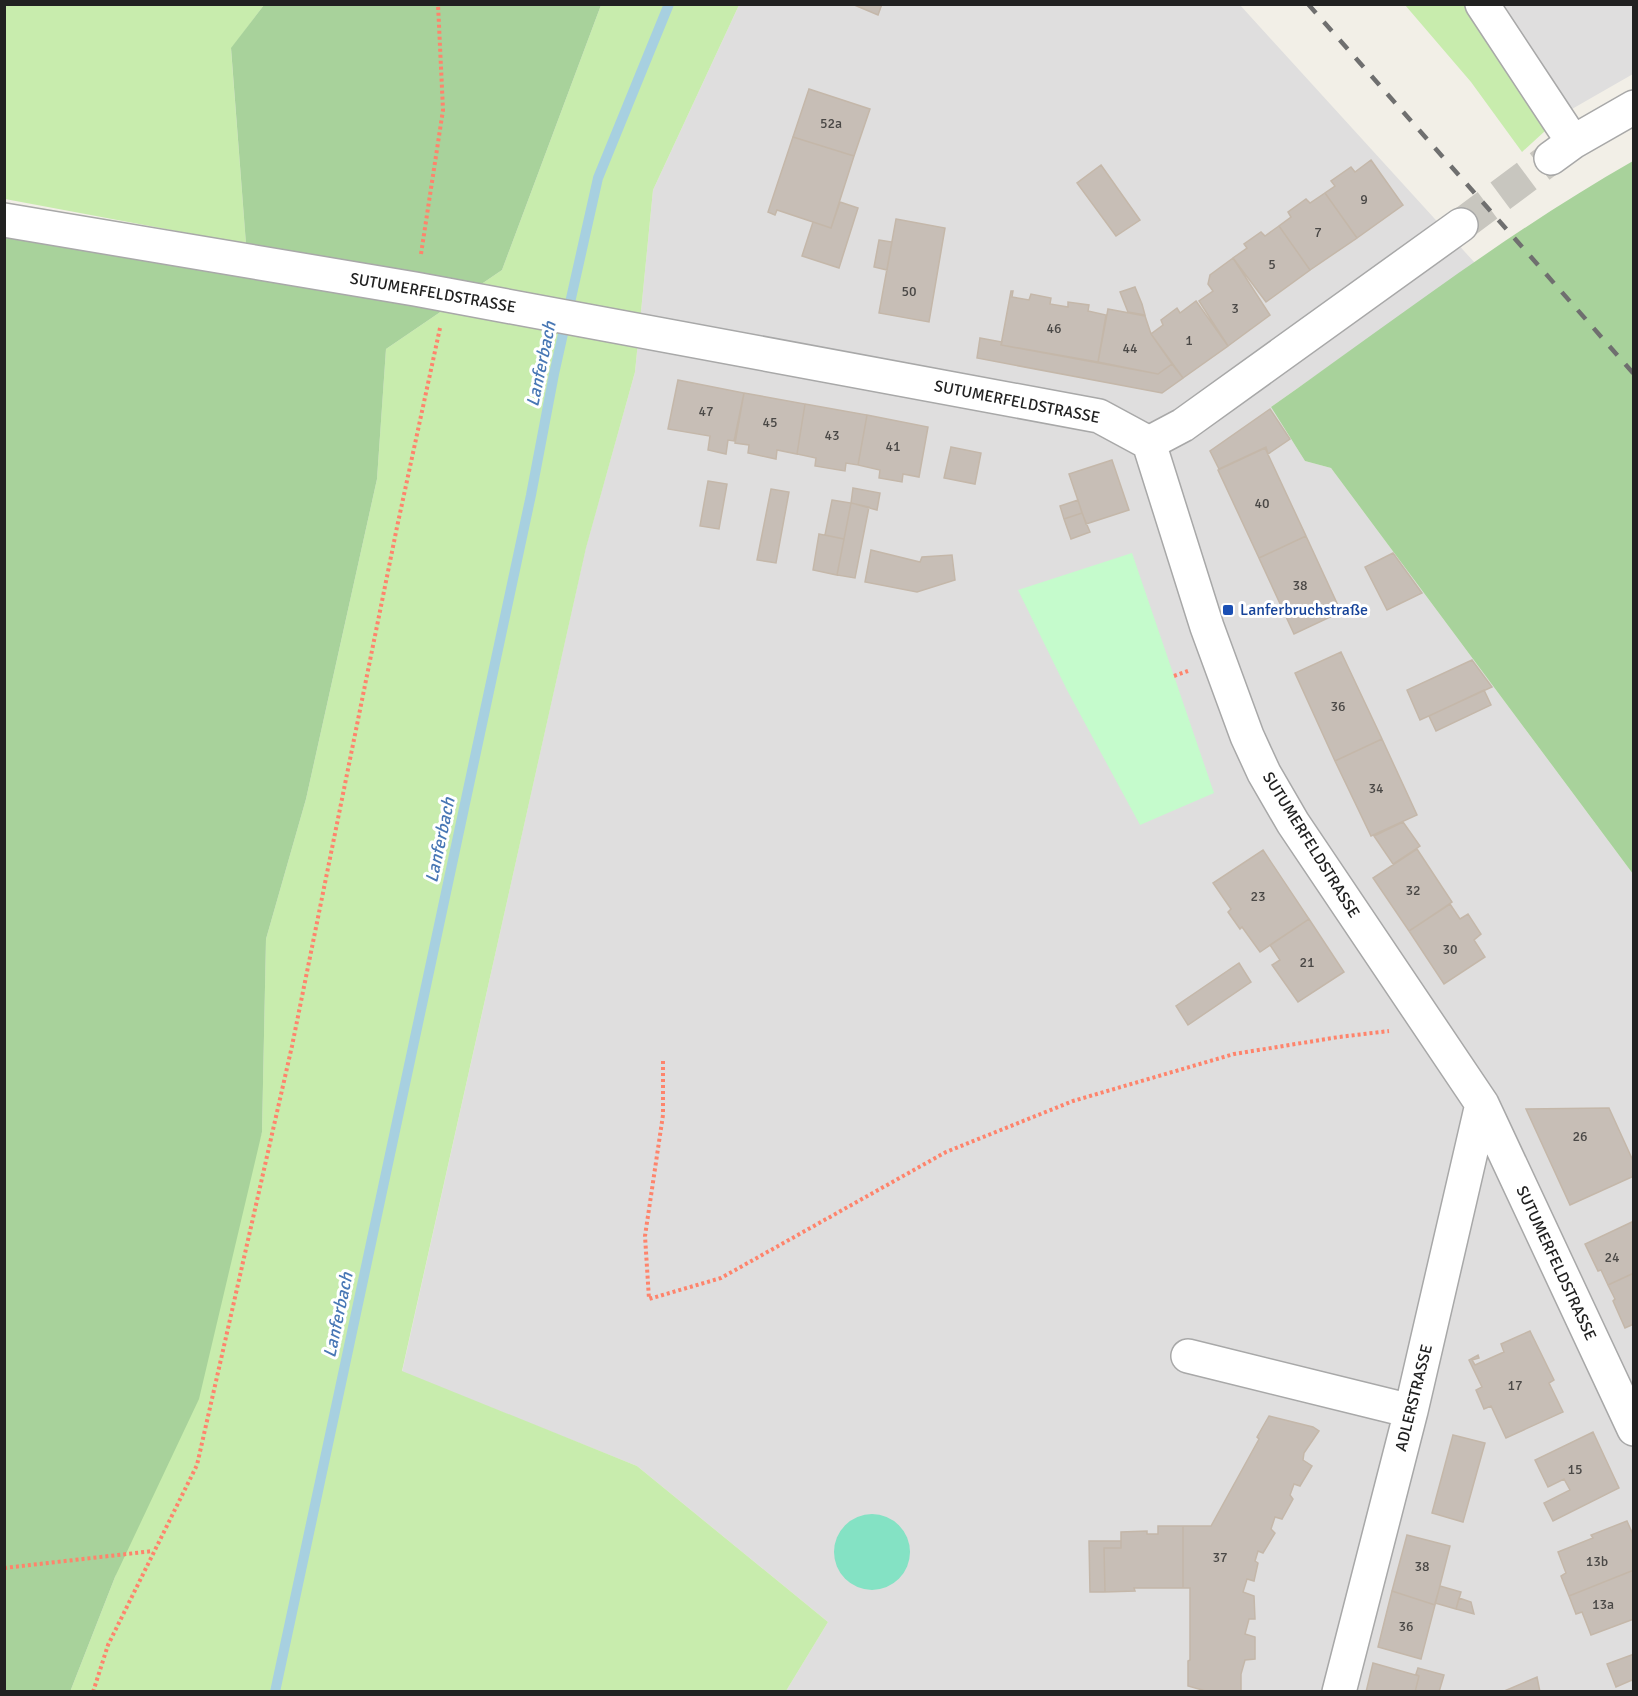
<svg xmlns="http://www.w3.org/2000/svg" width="1638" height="1696" font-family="Signika,sans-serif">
<rect width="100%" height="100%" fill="#f2efe7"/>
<path fill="#dfdede" d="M739,5H1240L1475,263L1271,407L1305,461L1331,468L1633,874V1691H786L828,1622L637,1466L402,1372L586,547L635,372L653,190Z
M1504,5H1633V74L1565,113Z"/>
<path fill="#c8ecad" d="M4,5H264L231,49L246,244L5,199Z
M601,5H739L653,190L635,372L586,548L402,1371L637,1466L828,1622L786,1691L70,1692L115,1577L262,1132L266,939L306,799L377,479L386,349L502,270Z
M1405,5H1465L1545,131L1522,152L1471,82Z"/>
<path fill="#a8d29b" d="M264,5H601L502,270L386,349L377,479L306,799L266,939L262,1132L199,1399L115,1577L70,1692L4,1691V233L246,244L231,48Z
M1633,161V874L1331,468L1305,461L1271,407C1389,324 1508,232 1633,161Z"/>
<path fill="#c5fbcc" d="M1132,553L1214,793L1140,825L1067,690L1018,590Z"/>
<path fill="#84e2c4" d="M834 1552a38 38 0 1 1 76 0a38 38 0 1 1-76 0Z"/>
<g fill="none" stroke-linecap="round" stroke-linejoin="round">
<path stroke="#a7d0e0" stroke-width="10" d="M275,1692L531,495L554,374L598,178L669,4"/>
</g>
<path fill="#c7beb6" stroke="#c4b7a9" stroke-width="1.5" d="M852,4H882L878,15Z
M809,89L870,109L854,156L793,137Z
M793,137L854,156L831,228L777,210L775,215L768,212Z
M1371,160L1403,205L1357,238L1325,193L1335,186L1331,181L1351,167L1355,172Z
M1101,165L1140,220L1116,236L1077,183Z
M1325,193L1357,238L1310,270L1279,226L1291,217L1288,212L1306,199L1310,203Z
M840,202L858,208L839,268L802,256L813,222L831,228Z
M896,219L945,228L929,322L879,313Z
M1279,226L1310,270L1266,302L1233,258L1247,248L1244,244L1261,232L1265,236Z
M879,240L892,242L887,270L874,267Z
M1233,258L1270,315L1228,346L1199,301L1213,291L1208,284L1210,275Z
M1135,287L1142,304L1145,315L1128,312L1120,292Z
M1011,291H1013L1012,297L1029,300L1031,294L1051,298L1050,304L1068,307V302L1089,305L1088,311L1106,315L1098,362L1001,345Z
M1196,301L1228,346L1183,378L1151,334L1163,325L1161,320L1177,308L1180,313Z
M1108,309L1145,316L1151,334L1172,364L1158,374L1098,362Z
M980,338L1002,342L1001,345L1158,374L1172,364L1183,378L1162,393L977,358Z
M678,380L744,393L734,441L728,440L726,454L708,450L710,436L668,429Z
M744,393L805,404L797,454L777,450L776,459L748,453L749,445L735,443Z
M805,404L867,415L858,465L846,463L845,471L815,466L816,458L797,454Z
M1270,409L1290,439L1268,454L1266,447L1219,469L1210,451Z
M867,415L928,427L919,477L903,474L902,482L879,478L880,470L858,465Z
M951,447L981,453L975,484L944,478Z
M1265,448L1306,536L1259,558L1218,470Z
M1112,460L1129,510L1086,524L1069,474Z
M708,481L727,484L719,529L700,526Z
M853,488L880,493L877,510L851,503Z
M771,489L789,492L776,563L757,560Z
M832,500L851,503L844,539L825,535Z
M1078,500L1082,513L1064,519L1060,506Z
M851,503L869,507L855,578L837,575Z
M1082,513L1090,532L1071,539L1064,519Z
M819,534L844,539L837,575L813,570Z
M1306,536L1341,612L1294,634L1259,558Z
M871,550L920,562L922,557L952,555L955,580L917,592L865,582Z
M1393,553L1422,593L1387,610L1365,567Z
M1341,652L1382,739L1335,761L1295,673Z
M1472,660L1492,687L1420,720L1407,690Z
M1484,690L1491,705L1436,731L1429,716Z
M1382,739L1417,815L1371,836L1335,761Z
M1403,822L1420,846L1393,864L1374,836Z
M1417,849L1452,902L1409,931L1373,878Z
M1263,850L1309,919L1260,952L1242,927L1240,929L1228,912L1231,909L1213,883Z
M1450,904L1460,919L1468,914L1481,934L1474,940L1485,957L1444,984L1409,931Z
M1309,919L1344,972L1298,1002L1272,965L1280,960L1270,945Z
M1239,963L1251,982L1188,1025L1176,1006Z
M1609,1108L1634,1163V1176L1570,1205L1526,1109Z
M1634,1221V1273L1608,1285L1601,1270L1598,1271L1585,1244Z
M1634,1273V1324L1625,1328L1613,1301L1615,1299L1608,1285Z
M1530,1331L1554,1380L1549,1383L1563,1412L1506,1438L1491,1406L1484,1409L1476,1390L1482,1387L1469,1360L1478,1355L1479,1358L1472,1360L1475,1365L1504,1352L1501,1344Z
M1269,1416L1313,1427L1319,1431L1304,1453L1303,1460L1312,1466L1300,1486L1294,1484L1290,1495L1293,1499L1282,1519L1275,1517L1271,1529L1275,1533L1263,1553L1258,1551L1255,1561L1258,1563L1254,1581L1247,1579L1243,1592L1254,1596L1255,1619H1249L1245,1634L1255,1637V1659L1245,1660L1241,1674V1692H1209L1188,1686V1661L1190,1660V1588H1183V1526H1211L1259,1439L1257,1437Z
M1593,1432L1619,1488L1553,1521L1544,1503L1570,1490L1564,1479L1548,1487L1535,1460Z
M1453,1435L1485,1443L1463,1522L1432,1513Z
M1627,1521L1634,1537V1570L1569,1596L1561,1576L1566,1573L1558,1552L1593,1538L1591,1535Z
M1158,1526H1183V1588H1134L1135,1591L1105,1592L1104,1548H1121V1532L1147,1531V1534H1158Z
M1407,1535L1450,1546L1435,1605L1392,1591Z
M1089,1541H1121V1548H1104L1105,1592H1090Z
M1634,1570V1619L1591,1635L1582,1612L1576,1614L1569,1596Z
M1440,1586L1461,1592L1456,1609L1435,1603Z
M1392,1591L1435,1605L1421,1659L1378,1647Z
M1459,1598L1471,1602L1474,1614L1456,1609Z
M1634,1654V1684L1632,1680L1616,1687L1607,1664Z
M1373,1663L1419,1676L1415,1692H1366Z
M1418,1668L1444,1675L1439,1692H1415L1419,1676L1416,1674Z
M1537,1677L1540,1692H1502Z"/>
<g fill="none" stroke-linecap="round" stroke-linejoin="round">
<path stroke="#c8c6bf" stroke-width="33" stroke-dasharray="33 16" stroke-linecap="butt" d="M1461,225L1551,158"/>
<g stroke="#a8a8a8" stroke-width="36">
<path id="minor" d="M1482,4L1573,142
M1551,158L1573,142L1634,107
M4,220L415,289L1099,416L1149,443L1207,627L1247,736L1264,773L1293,823L1482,1104L1634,1429
M1149,443L1183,425L1461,225
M1188,1356L1411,1411
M1339,1692L1411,1411L1482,1104"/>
</g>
<path stroke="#fe846c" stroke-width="4" stroke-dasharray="3 3" stroke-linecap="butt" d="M421,254L443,110L438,4
M1174,676L1188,671
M663,1061V1115L645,1236L649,1299L721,1278L946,1152L1073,1101L1234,1054L1339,1037L1389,1031
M4,1568L153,1551
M93,1692L108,1645L197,1465L292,1046L397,527L440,328"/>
<use href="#minor" stroke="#fff" stroke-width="33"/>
<path stroke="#6f6f6f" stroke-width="4.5" stroke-dasharray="12 12" stroke-linecap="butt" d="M1308,4L1634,374"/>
</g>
<rect fill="#1a4fb4" stroke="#fff" stroke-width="2" x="1222" y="604" width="12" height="12" rx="3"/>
<g text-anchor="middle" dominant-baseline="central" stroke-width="6" stroke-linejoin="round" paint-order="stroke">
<g font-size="14" fill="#4a4846">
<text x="831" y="123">52a</text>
<text x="1364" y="199">9</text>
<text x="1318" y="232">7</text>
<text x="1272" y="264">5</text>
<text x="909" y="291">50</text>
<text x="1235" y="308">3</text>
<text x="1054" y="328">46</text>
<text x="1189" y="340">1</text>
<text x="1130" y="348">44</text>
<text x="706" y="411">47</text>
<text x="770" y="422">45</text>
<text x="832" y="435">43</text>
<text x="893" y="446">41</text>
<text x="1262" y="503">40</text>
<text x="1300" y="585">38</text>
<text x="1338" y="706">36</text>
<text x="1376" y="788">34</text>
<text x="1413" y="890">32</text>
<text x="1258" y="896">23</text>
<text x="1450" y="949">30</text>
<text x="1307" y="962">21</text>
<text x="1580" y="1136">26</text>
<text x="1612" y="1257">24</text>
<text x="1515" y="1385">17</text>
<text x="1575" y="1469">15</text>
<text x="1220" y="1557">37</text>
<text x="1597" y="1561">13b</text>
<text x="1422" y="1566">38</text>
<text x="1603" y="1604">13a</text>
<text x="1406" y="1626">36</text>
</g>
<g font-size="16" fill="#212121" stroke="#fff">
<text transform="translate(433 293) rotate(10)">SUTUMERFELDSTRASSE</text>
<text transform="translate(1017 402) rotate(11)">SUTUMERFELDSTRASSE</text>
<text transform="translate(1311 845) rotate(58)">SUTUMERFELDSTRASSE</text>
<text transform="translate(1556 1263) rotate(65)">SUTUMERFELDSTRASSE</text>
<text transform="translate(1414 1398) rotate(-76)">ADLERSTRASSE</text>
</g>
<g font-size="16" fill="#164399" stroke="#fff" text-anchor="start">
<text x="1240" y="610">Lanferbruchstraße</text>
</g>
<g font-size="18" font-style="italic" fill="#4978b5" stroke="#fff">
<text transform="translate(541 364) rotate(-78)">Lanferbach</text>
<text transform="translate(440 840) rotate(-78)">Lanferbach</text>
<text transform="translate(338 1315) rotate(-78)">Lanferbach</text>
</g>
</g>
<rect width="1638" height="1696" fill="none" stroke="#212121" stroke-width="12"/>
</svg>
